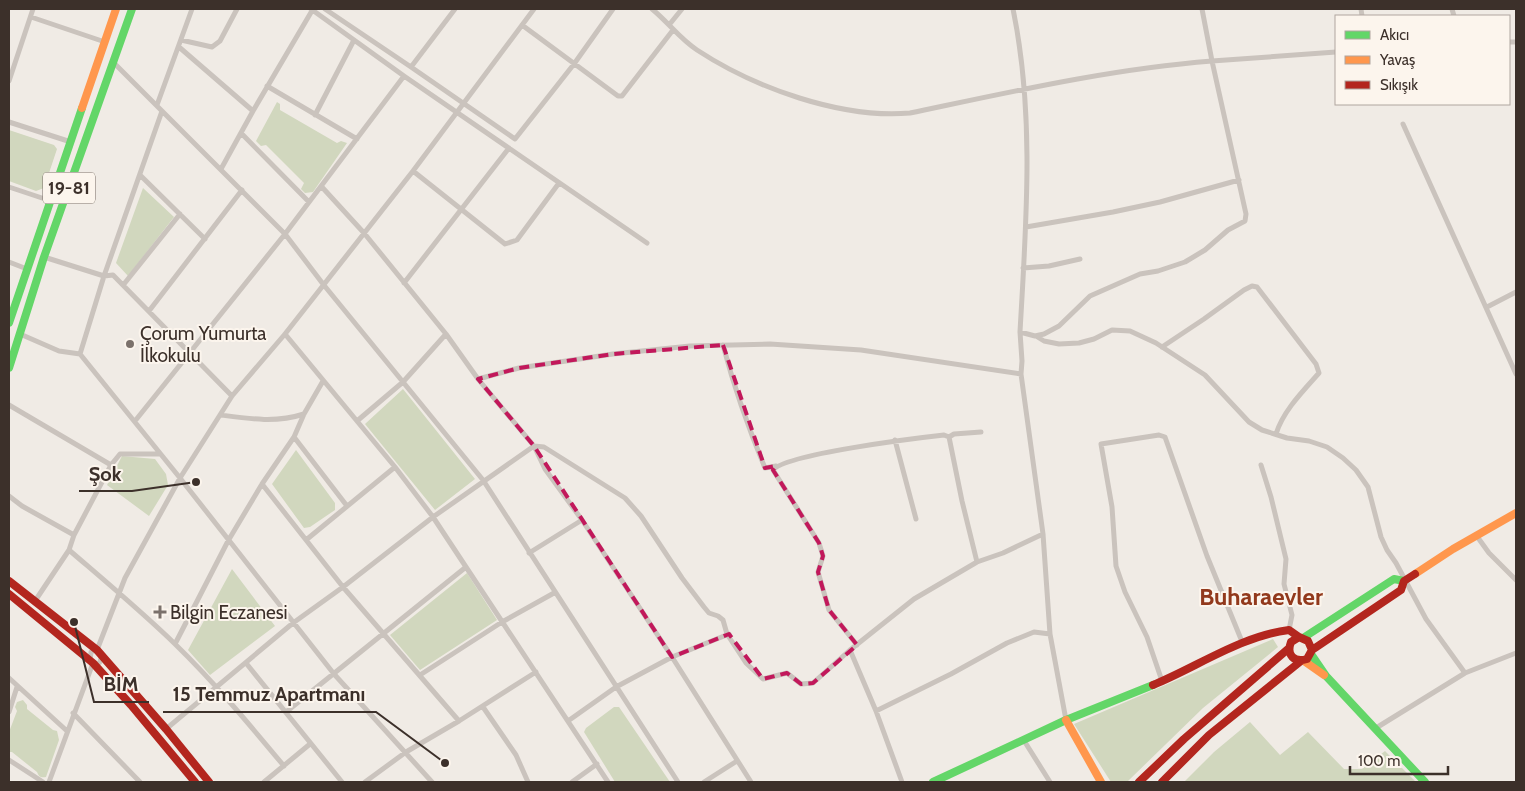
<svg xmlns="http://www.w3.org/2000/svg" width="1525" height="791" font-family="Cabin,sans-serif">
<rect width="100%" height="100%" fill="#f0ebe5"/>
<path fill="#d1d7be" d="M277,102L280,104V110L337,143L341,141L347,143L313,192L305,193L301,189L304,183L266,145L261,146L256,141Z
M9,130L54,145L57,149L44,188L36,191L9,181Z
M143,188L174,217L128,276L116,263Z
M403,389L475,479L435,510L365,424Z
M296,450L335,503V510L310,527L304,528L272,484Z
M122,456L155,459L166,474L168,485L149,516L107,485Z
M232,569L275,626L210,675L188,650Z
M467,573L497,620L420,670L390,635Z
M1273,639L1278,647L1203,708L1127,782H1111L1074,724Z
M23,700L27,705V709L53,730L57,731L59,740L46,777C41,778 39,777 37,772L12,752H9V732L17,711L15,707L17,702Z
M614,707H619L670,782H615L584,732L586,728Z
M1250,722L1280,755L1308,732L1344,769H1362L1385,751L1416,782H1184L1214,752Z"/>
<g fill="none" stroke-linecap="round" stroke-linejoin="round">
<path stroke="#cac3bd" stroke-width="5" d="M311,9L404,76L647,243
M325,9L411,67
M455,9L411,67L515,139L574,64L613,9
M652,9C668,22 680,39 697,50C755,88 841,119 910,113C1010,92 1110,69 1212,61L1246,214L1245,221L1228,230L1205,250L1185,262L1158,271L1140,274L1090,296L1059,326L1044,334L1035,336L1020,332L1022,361L1021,374
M1013,9C1035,115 1026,225 1020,332
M1202,9L1212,61L1336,52
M1361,9L1362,16
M1452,9L1454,16
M31,17L105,42
M522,25L618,96H622L673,30
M669,25L682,9
M181,40L212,47L220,41L237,9
M1509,42H1516
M179,47L253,111
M114,63L285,234L323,284L483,480L678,782
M9,81L33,9
M267,86L357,139
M157,105L192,9
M315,115L354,40
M9,122L71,142
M1403,124L1516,374
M241,133L309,202
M221,169L253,111L313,9
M413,171L505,244L517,240L559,183
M140,175L205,239
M321,186L364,233L446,334L478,379L534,446L545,469L582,520L672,657L729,634
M9,187L51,201
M1026,227L1113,212L1160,202L1239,180
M44,257L104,276L113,275L232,396
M9,262L27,269
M1023,268L1049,266L1080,259
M404,283L509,148
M124,284L180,214
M1487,307L1516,292
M149,311L242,190
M20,334L59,351L80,354L180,478L334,674L432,782
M285,334L395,467L433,517L608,782
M1036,336L1044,341L1059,344L1079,343L1094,339L1112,330L1130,331L1156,343L1205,375L1249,422L1262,430L1287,438L1309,441L1327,447L1343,458L1356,470L1368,487L1381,537L1387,550L1396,563L1426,619L1465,673L1376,728
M723,345C734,387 748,427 765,468L776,466
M1162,347L1204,319L1244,290L1252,286L1257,287L1316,364L1319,373C1303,391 1283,411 1276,434
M80,354L104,276L162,111
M478,379L519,368L613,354L690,346L770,344L861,350L1021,374L1043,534L1050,634L1066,720
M9,405L111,465
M221,415C250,419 276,423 304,414
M135,421L285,234L404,76
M357,421L403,382L446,334
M294,437L347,506
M949,437L954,434L981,432
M895,440L916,519
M1261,465L1271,497L1286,559L1284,584L1292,615L1289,630
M262,484L343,587L459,721
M9,496L22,506L74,535
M1476,535L1489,553L1516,580
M306,540L395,467
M69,550C105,581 141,611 175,644C214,682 249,724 284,766
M529,553L582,520
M35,601L69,550L74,535L111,465L120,454H160
M175,644L228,541L262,484L294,437L304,414L323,381
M857,645L829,610L818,572L823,556L819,543L773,470C786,454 917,438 944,435L949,437L962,501L977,562
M850,650L876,711L902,782
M90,661L91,652L97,650L125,578L180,478L232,396L285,334L413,171L534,9
M246,663L342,782
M1465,673L1516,653
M420,675L502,622L554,593
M9,678L67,731
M1162,681L1147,637L1125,592L1116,566L1112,507L1101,444L1159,435L1165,437L1207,556L1243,644
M483,707L516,755L528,782
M876,711L951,674L1007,643L1034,632L1050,634
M9,712L17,687
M286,712L466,567
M73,713L140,782
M568,721L616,687L672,657L751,782
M166,729L293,623L343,587L433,517L534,446L544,447L625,498L641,516L682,578L704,607L709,613L718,616L723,620L727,634L746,663L763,679L787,673L801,684L813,683L850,650L914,599L977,562L1003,553L1043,534
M1023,739L1050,782
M9,760L43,782
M49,782L93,663L98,664L100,662L102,655
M264,782L310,744
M365,782L406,752L459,721L536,672
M572,782L597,764
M704,782L737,761"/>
<path stroke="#63d668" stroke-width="8" d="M9,323L82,108
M9,368L44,257L132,9
M1303,638L1394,579L1404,581
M1311,654L1326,676L1425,782
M933,782L1066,720L1153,685"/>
<path stroke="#ff974d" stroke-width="8" d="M82,108L116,9
M1415,574L1453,549L1516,513
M1304,661L1324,675
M1066,720L1101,782"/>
<path stroke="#b3261e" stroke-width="8" d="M9,581L97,650L166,729L209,782
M9,594L93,663L131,705L195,782
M1312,650L1308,641L1299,637L1291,642C1286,655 1294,663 1307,659L1312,650L1401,590L1404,581L1415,574
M1153,685C1197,667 1241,636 1289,630L1299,637
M1139,782L1184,739L1288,649
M1162,782L1209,735L1301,661"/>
</g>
<path fill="none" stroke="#c2185b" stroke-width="4" stroke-dasharray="10 6" stroke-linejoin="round" d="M723,345L765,468L776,466L773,470L819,543L823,556L818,572L829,610L857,645L813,683L801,684L787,673L763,679L729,634L672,657L534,446L478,379L519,368L613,354Z"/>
<g fill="#7b716b" stroke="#fcf5ed" stroke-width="2">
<circle cx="130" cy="344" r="5"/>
<path d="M157.5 604.5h5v5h5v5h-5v5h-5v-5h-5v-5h5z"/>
</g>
<g text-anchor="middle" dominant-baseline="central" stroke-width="4" stroke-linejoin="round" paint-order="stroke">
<rect fill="#fcf5ed" stroke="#766b64" stroke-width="1" x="43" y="172.5" width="52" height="31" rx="4"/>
<g font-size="18" font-weight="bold" fill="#3c302a">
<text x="69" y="188">19-81</text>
</g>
<g font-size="19" fill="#3c302a" stroke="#fcf5ed" text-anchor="start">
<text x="140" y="333">Çorum Yumurta<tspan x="140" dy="22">İlkokulu</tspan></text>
<text x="170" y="612">Bilgin Eczanesi</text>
</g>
<g font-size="24" font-weight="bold" fill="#92391c" stroke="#fcf5ed">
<text x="1261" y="596">Buharaevler</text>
</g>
</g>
<path fill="none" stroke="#3c302a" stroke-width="2" d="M196 482L132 491H79M74 622L94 702H149M445 763L376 712H163"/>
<g fill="#3c302a" stroke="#fcf5ed" stroke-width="2">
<circle cx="196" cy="482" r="5"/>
<circle cx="74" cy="622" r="5"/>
<circle cx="445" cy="763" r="5"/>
</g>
<g font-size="20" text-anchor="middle" font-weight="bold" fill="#3c302a" stroke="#fcf5ed" stroke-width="4" stroke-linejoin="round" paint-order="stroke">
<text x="105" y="481">Şok</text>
<text x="121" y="691">BİM</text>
<text x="269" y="701">15 Temmuz Apartmanı</text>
</g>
<rect width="1525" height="791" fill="none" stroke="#3c302a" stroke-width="20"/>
<rect x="1335" y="15" width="175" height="90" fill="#fcf5ed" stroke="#afa69f"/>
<rect x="1345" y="31" width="25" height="8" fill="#63d668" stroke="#afa69f"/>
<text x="1380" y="40" font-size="15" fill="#3c302a">Akıcı</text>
<rect x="1345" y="56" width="25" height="8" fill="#ff974d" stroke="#afa69f"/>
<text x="1380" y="65" font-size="15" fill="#3c302a">Yavaş</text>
<rect x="1345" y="81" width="25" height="8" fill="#b3261e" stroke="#afa69f"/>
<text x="1380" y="90" font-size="15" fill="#3c302a">Sıkışık</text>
<path d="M1350 766v8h98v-8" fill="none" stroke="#3c302a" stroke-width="2.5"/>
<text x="1358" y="766" font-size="15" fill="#3c302a" stroke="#fcf5ed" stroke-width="4" paint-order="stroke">100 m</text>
</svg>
